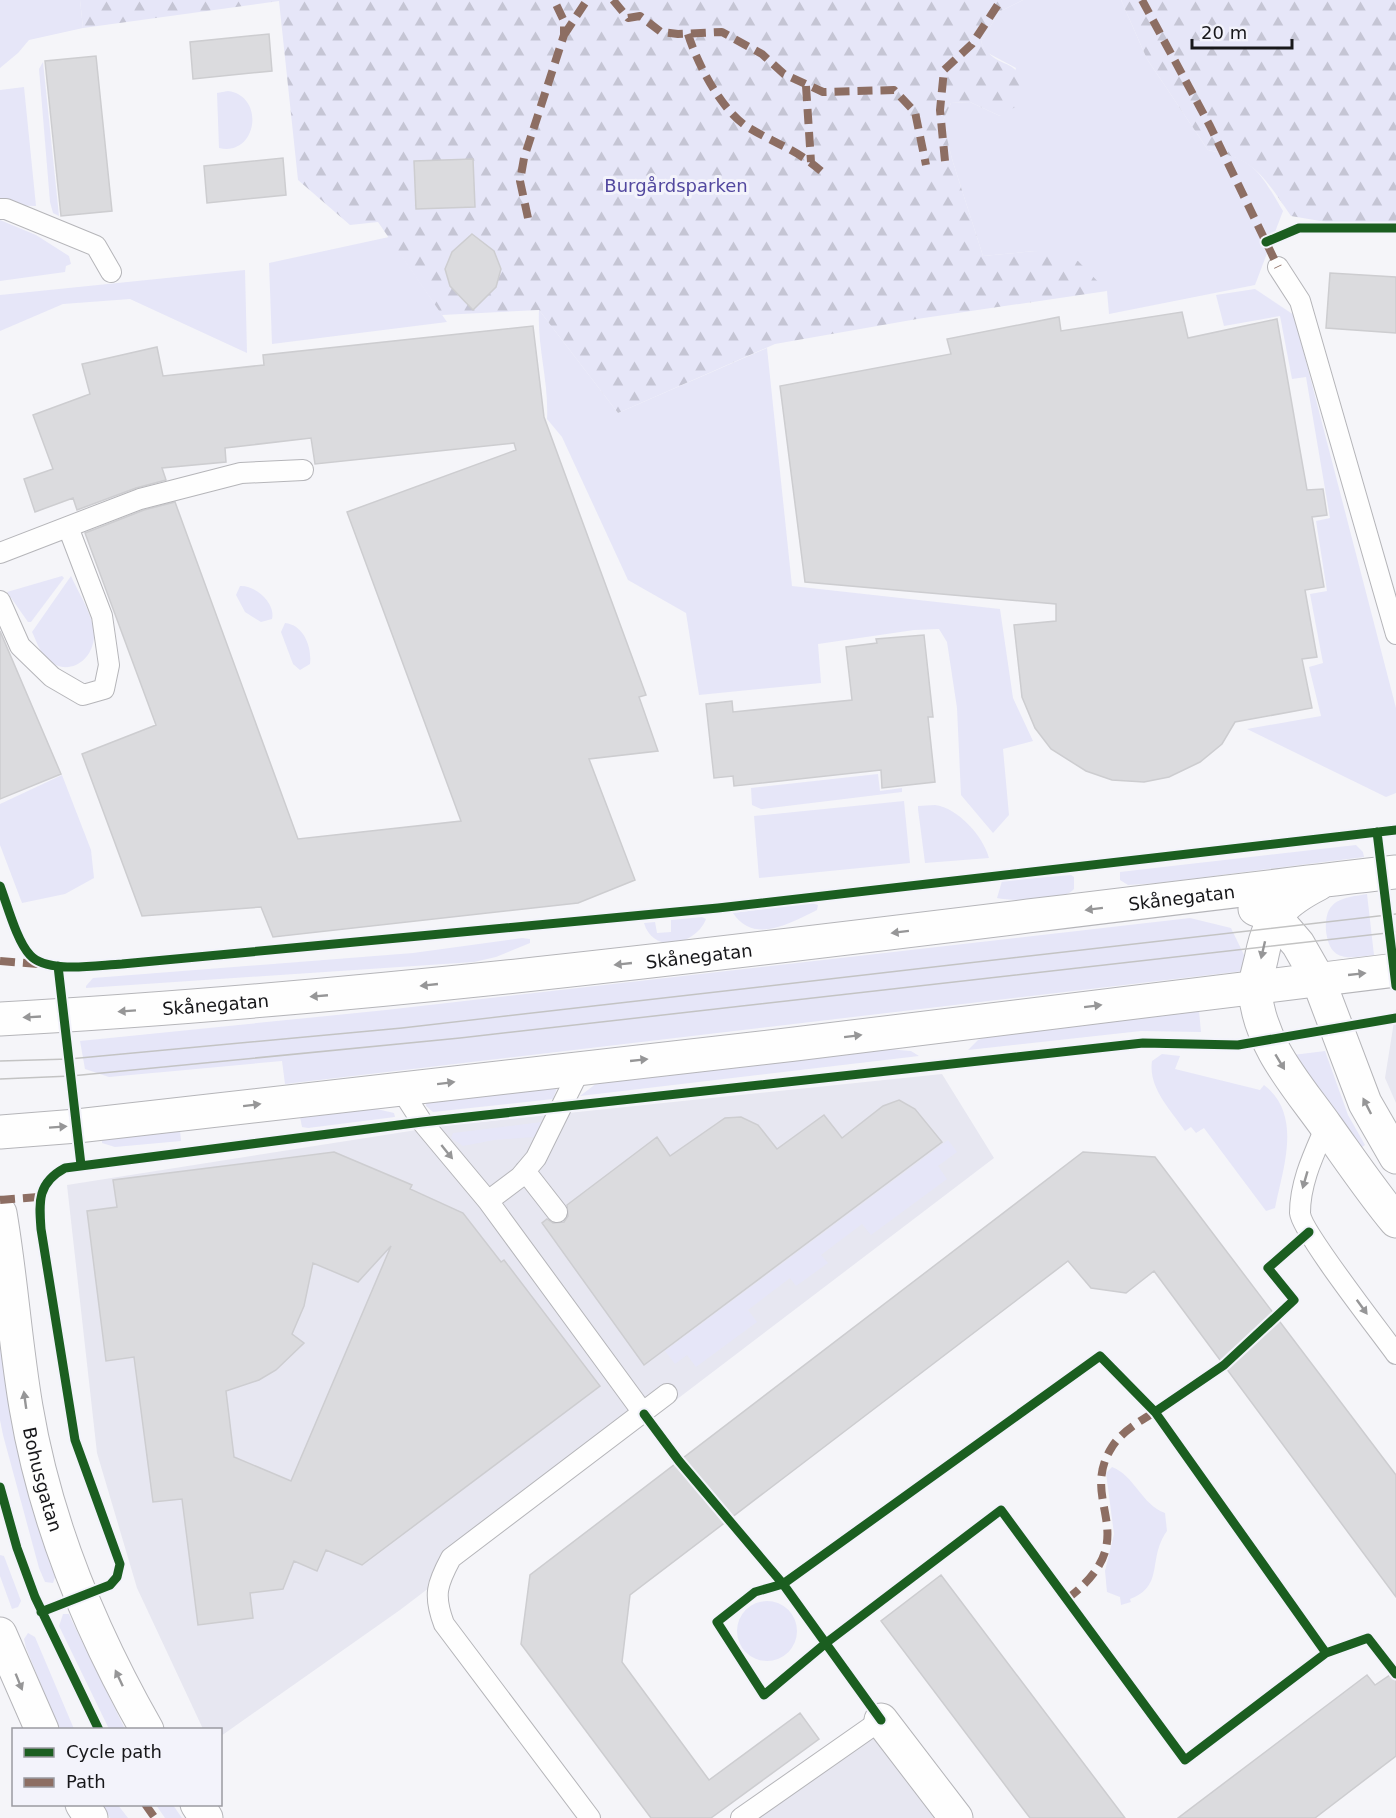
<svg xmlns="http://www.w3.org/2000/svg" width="1396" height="1818" font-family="'DejaVu Sans',sans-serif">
<defs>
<pattern id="forest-firs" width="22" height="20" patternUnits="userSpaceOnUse" patternTransform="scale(1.5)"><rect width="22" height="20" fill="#e6e6f8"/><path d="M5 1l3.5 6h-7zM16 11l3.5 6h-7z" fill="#c5c5d4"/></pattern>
</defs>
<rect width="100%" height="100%" fill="#f5f5f9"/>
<path fill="#e7e7f1" d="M1396,1009V1103L1385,1078Z
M942,1074L994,1158L400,1610L221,1736L220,1730L203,1729L137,1588L97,1453L67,1185L442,1126Z
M872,1735L936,1818H757Z"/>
<path fill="#e6e6f8" d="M0,0H80L83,28L29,40L18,53L0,68Z
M1023,0H1121L1147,59L1208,150C1256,159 1260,173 1283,211L1255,285L1109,314L1107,291L1035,251L983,256L952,159L943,121L951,103L970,102L1000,116L1016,68L986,52L981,42L999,12Z
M43,62L59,216L53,213L50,202L39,69Z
M24,87L36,206L0,205V90Z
M228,91C266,96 257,157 219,148L217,93Z
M0,220L36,235L69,256L71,264L66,266L65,272L0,281Z
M389,237L447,322L272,344L269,263Z
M245,270L247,353L130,299L63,304L0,331V295Z
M1255,289L1294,315L1396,708V793L1386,797L1247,729L1321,716L1309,667L1323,663L1310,594L1327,591L1316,521L1330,518L1306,377L1292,379L1280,316L1224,326L1216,295Z
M539,310L618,413L767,348L792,586L1000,609L1013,698L1033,741L1003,749L1009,815L993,833L961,795L957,708L947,642L939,629L914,630L818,644L821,683L699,695L686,613L628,580L562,437L547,419C549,382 537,347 539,310Z
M62,576L64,578L31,622H28L7,592Z
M71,576C79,594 95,618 94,637C92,664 64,678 45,657C39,650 36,640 32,632Z
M240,586C256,585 276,604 272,619L261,622L245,612L236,595Z
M285,623C304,625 312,647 310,664L300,670L293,664L281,632Z
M878,774L880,791L902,788V792L761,809L752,805L751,788Z
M62,775L91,850L94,878L65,894L22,903L0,845V804Z
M904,801L910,863L759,878L754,816Z
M935,805C958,808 983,836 989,858L925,863L918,809V806Z
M1356,845L1363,852L1364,857L1158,883L1128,885L1120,880V872Z
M1071,875L1074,877V889C1062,903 1014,901 997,898L1002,881Z
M1367,894L1374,955C1348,958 1330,963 1326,931C1324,900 1341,898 1367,894Z
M812,903L818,905L817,910C790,923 754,945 733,913Z
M702,917L706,919C696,945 653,955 644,923L655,922L657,933L671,932V920Z
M1190,918L1231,928L1244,955L1243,971L285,1084L282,1061L109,1077L85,1069L80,1041L386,1010Z
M522,938L530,939V943L496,957L474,962L86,988V986L93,978L413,953Z
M1199,1011L1201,1032L1141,1031L968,1050L978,1040L987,1037Z
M888,1049L911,1051L919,1056L580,1096L597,1083Z
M1325,1051L1348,1115L1365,1145L1361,1148L1293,1055Z
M1162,1054L1180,1056L1175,1069L1260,1090L1264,1085C1303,1115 1283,1168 1275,1208L1266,1211L1204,1128L1196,1133L1191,1127L1185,1131C1171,1110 1148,1088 1152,1061Z
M558,1085L553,1099L433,1112L426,1106V1102Z
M368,1107L394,1113L395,1117L308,1128L302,1127L300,1117Z
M542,1122L534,1137L494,1140L463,1146L451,1138L453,1133Z
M180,1130L181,1141L115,1147L102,1143V1140Z
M948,1140L957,1152L938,1166L947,1179L871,1235L862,1224L821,1255L828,1263L796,1286L790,1278L748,1310L757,1322L696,1367L687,1355L675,1364L665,1351Z
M0,1339C11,1421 27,1500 55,1577L53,1583L45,1582L39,1568L3,1435L0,1420Z
M1112,1467C1134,1475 1142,1505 1165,1513L1167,1531C1147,1559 1165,1586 1130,1599L1131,1602L1121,1605L1120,1597L1107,1592L1105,1571L1114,1534L1106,1473Z
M0,1555L4,1556L21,1601L18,1607L12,1609L0,1576Z
M737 1631a30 30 0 1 1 60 0a30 30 0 1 1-60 0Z
M63,1614H69L71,1619L125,1729H109L59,1626Z
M28,1633L35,1637L74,1729H59L26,1648L24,1639Z
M101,1805H118L128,1818H110Z
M156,1805H173L182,1818H165Z"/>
<path fill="url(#forest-firs)" d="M80,0H1023L999,12L981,42C997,76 1030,50 1017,106L1000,116L970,102L951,103L943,121L952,159L983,256L1035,251L1078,261L1107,291L917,319L775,344L618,413L539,310L442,315L378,222L350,225L298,180L279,1L83,28Z
M1121,0H1396V234L1291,216C1265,179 1257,159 1208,150L1147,59Z"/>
<path fill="#dbdbde" stroke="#cdcdd0" stroke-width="1.5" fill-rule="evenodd" d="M269,34L272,71L193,79L190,42Z
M96,56L112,211L61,216L45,61Z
M283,158L286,195L207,203L204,166Z
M473,159L475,207L416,209L414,161Z
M472,234L494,251L501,269L496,287L473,310L450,286L445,269L452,252Z
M1330,273L1396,277V333L1326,328Z
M1182,312L1188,338L1277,319L1307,490L1323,489L1327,515L1312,517L1324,587L1305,590L1317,657L1302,659L1312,708L1235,722L1222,744L1200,762L1169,777L1144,782L1112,780L1086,771L1051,749L1035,728L1022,697L1014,625L1056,621V604L805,582L780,386L951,354L947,339L1059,317L1061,331Z
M533,326L544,417L646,695L639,697L658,751L589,759L635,880L578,903L273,937L261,907L142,916L82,754L156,725L85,533L144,510L175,502L298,839L461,821L347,512L516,450L514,443L315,464L311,438L225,448L226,462L162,468L166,480L136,488L77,510L73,498L35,512L24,479L53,469L33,415L90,394L82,364L157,347L163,376L264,365L263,355Z
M0,631L61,774L0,799Z
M924,635L933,717H928L935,782L882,788L881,770L734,786L733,776L714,778L706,704L732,701L733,712L852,700L846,647L877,643L876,639Z
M899,1100L915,1109L942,1142L644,1365L542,1223L547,1219L553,1223L564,1222L568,1216L567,1205L657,1137L670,1156L725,1118L741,1117L758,1125L777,1149L824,1115L842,1138L883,1106Z
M334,1152L412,1185L410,1189L463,1213L501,1262L504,1260L600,1386L362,1565L326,1550L317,1571L294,1561L283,1589L250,1593L253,1618L198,1625L182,1499L153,1502L134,1357L106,1361L87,1211L117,1207L113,1180ZM391,1246L291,1481L234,1457L226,1391L259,1380L276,1370L304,1343L292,1334L304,1306L313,1263L358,1282Z
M1083,1152L1155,1157L1396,1475V1597L1154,1271L1126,1293L1091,1288L1068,1261L630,1595L622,1662L709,1780L800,1713L819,1739L711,1818H651L521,1644L530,1575Z
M941,1575L1125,1818H1030L881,1621Z
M1396,1671V1756L1315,1818H1178L1367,1675L1375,1685Z"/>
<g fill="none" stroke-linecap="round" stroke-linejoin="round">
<g stroke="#b5b5b9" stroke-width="22">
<path id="lane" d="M0,209H6L96,246L111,272
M1278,267L1300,301L1396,634
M0,553L140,499L241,473L303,470
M0,601L20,646L52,677L83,695L104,689L109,665L102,616L68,527
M400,1088L422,1122L488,1201L520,1177L536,1158L581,1067
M1326,1126C1314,1154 1300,1182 1300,1213C1301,1231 1381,1333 1396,1354
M525,1171L557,1212
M488,1201L644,1414
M590,1818L444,1624C433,1595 437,1584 451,1558L667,1394
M741,1818L881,1720"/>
</g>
<g stroke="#b5b5b9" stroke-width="35">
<g id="street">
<path id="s1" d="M0,1213C11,1277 15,1342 26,1407C45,1520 90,1630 147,1730"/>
<path d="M0,1634L42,1730"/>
<path d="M881,1720L956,1818"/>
<path d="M82,1804L91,1818"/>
<path d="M197,1804L206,1818"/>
</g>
</g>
<g stroke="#b5b5b9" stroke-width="35">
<g id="secondary">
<path d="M1318,884C1283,902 1270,915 1262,955C1260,966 1255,979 1255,990C1259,1044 1296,1084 1326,1126C1349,1158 1371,1191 1396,1221"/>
<path d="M1255,909L1274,916L1298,944L1318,979L1365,1103L1396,1157"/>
<path id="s2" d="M0,1019C468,993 931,925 1396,872"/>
<path d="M0,1132L77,1126L795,1044L1396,970"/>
</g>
</g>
<use href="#lane" stroke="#fefefe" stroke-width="20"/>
<use href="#street" stroke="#fefefe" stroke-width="33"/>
<use href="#secondary" stroke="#fefefe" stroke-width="33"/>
<path stroke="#c3c3c3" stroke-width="1.5" d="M0,1061L69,1059L402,1028L1396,914
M0,1079L71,1076L460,1038L1396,932"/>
<path stroke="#8d6e63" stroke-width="8" stroke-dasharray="15 8" stroke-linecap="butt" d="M613,0L628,18L640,16L661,32L678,34L722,32L762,54L784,74L823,92L894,90L915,112L926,165
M1142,0L1210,126L1278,267
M688,34C697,63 720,108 746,126C773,143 795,148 821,171
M564,35L587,0
M806,86L811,162
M945,161L940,110L944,70L972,44L1001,0
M528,218L520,181L524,158L564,35V21L554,0
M0,961L39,964
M0,1200L39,1197
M1067,1599C1148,1537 1076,1503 1112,1447C1121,1432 1140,1421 1155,1412L1157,1416
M145,1804L155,1818"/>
<g stroke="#f3f3fb" stroke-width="13">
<path id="cycleway" d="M1266,242L1299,228H1396
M1377,832L1396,986
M0,886C7,904 17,942 30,955C47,974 97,965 122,964L718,908L1396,830
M58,966L81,1165
M1155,1412L1326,1653L1368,1638L1396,1674
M644,1414L679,1461L783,1584L755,1592L717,1622L764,1695L826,1643L1001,1510L1185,1760L1326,1653
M0,1487L17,1548L35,1597L99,1730
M41,1612L110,1585L117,1577L120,1564L75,1440L41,1229C39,1202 37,1183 65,1168L422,1122L1143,1043L1238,1045L1396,1018
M881,1720L783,1584L1100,1356L1155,1412L1224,1365L1294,1300L1268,1268L1309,1232"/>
</g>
<use href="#cycleway" stroke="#1b5e20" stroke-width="9"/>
</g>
<defs><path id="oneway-solid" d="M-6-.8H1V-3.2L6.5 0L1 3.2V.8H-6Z" transform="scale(1.5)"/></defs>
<g fill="#969697">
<use href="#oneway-solid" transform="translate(1094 909) rotate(173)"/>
<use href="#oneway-solid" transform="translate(900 932) rotate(173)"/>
<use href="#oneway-solid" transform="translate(1263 950) rotate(103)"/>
<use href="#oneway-solid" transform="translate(623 964) rotate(174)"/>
<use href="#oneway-solid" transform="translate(1357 974) rotate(-6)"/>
<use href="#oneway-solid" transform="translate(429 985) rotate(174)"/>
<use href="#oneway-solid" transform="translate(319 996) rotate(175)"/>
<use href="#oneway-solid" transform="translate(1093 1006) rotate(-7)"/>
<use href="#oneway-solid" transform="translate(127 1011) rotate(176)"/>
<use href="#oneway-solid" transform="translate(32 1017) rotate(177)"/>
<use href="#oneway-solid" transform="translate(853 1036) rotate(-7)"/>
<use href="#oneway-solid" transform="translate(639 1060) rotate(-6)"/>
<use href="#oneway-solid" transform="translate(1280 1062) rotate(59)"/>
<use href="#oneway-solid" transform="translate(446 1083) rotate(-7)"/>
<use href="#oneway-solid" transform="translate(252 1105) rotate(-7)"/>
<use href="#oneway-solid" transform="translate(1367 1106) rotate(-117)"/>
<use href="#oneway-solid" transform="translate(58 1127) rotate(-4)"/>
<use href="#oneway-solid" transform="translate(447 1152) rotate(51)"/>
<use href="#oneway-solid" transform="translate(1305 1180) rotate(106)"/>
<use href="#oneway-solid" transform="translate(1362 1307) rotate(54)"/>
<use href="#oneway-solid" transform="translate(25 1400) rotate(-98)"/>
<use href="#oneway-solid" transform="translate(119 1678) rotate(-115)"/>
<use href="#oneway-solid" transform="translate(19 1682) rotate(68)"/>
</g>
<g text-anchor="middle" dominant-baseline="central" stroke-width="6" stroke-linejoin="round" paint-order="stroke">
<g font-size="18" fill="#52489f" stroke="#f3f3fb">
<text x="676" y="185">Burgårdsparken</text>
</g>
<g font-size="18" fill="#17171a" stroke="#f3f3fb">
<text stroke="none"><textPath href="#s2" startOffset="1188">Skånegatan</textPath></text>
<text stroke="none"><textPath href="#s2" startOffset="702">Skånegatan</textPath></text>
<text stroke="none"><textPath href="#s2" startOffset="216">Skånegatan</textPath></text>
<text stroke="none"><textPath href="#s1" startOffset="270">Bohusgatan</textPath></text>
</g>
</g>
<rect x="12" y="1728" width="210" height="78" fill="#f3f3fb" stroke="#9b9ba1" stroke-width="1.5"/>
<rect x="24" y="1748" width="30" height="9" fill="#1b5e20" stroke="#9b9ba1" stroke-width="1.5"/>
<text x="66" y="1758" font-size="18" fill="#17171a">Cycle path</text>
<rect x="24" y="1778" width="30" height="9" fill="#8d6e63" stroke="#9b9ba1" stroke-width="1.5"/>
<text x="66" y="1788" font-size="18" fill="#17171a">Path</text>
<path d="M1192 39v9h100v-9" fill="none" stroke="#17171a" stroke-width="3"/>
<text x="1201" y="39" font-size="18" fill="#17171a" stroke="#f3f3fb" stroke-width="4.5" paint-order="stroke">20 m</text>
</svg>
